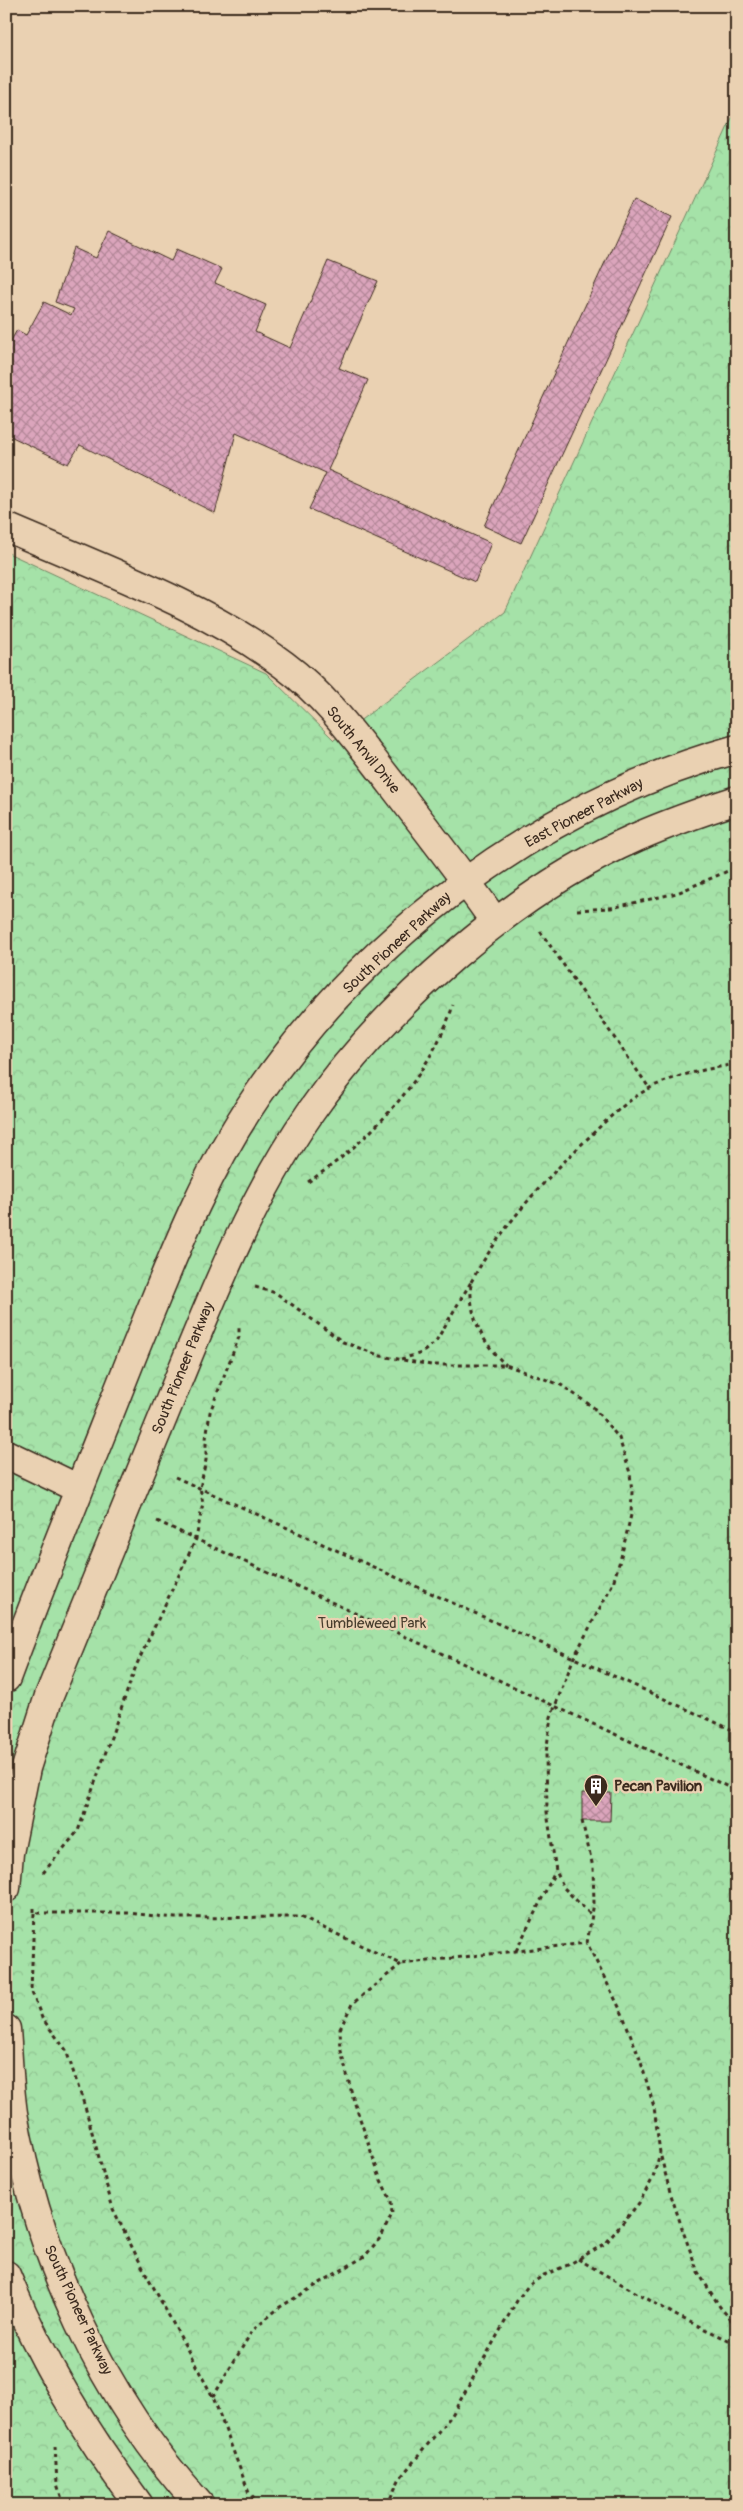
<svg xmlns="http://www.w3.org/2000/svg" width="743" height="2511" font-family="Pangolin,sans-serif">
<defs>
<pattern id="park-crowns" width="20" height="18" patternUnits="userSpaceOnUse" patternTransform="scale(1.25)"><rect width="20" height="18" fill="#a5e2a8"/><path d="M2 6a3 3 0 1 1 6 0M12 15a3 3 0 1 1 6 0" fill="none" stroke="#8fc290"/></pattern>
<pattern id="building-cross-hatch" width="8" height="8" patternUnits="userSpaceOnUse" patternTransform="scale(1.25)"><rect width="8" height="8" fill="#dba5bc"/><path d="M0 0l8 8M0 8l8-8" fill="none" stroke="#b38798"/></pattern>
</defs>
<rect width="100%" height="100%" fill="#ead1b2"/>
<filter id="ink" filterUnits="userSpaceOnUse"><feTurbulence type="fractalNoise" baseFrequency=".02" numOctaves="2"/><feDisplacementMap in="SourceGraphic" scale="10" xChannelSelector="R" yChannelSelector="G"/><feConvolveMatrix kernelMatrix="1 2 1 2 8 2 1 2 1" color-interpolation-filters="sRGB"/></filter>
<g filter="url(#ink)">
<path fill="url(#park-crowns)" stroke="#708663" d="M737,107V2505H6V552L266,673L334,740L505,612Z"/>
<path fill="url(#building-cross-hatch)" stroke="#3b2a1e" d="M634,199L672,217L521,543L484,526Z
M109,231L171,261L177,249L222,269L215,283L266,305L255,332L290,348L328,261L378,281L339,368L368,380L328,470L491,543L475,582L309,509L326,473L236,433L215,513L80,445L68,464L6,434V349L17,330L26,335L44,302L71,315L74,309L55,302L74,248L96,258Z
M582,1793H611L610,1821H582Z"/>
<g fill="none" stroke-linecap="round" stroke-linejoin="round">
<g stroke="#3b2a1e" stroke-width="31">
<path id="minor" d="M6,527C98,567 204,605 284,665C327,697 358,741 391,783C426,829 462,874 495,922
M6,1454L79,1489
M6,1678C46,1571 89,1465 131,1359C168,1269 202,1176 257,1096C369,932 545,802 737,749
M6,1888L9,1853L26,1768L49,1696C90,1598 130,1499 170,1400C210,1302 249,1201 310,1113C385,1005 516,890 637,837C669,823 703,811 737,800
M6,2029C8,2057 9,2086 13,2113C37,2254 103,2400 200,2505
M6,2275C41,2360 84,2431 139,2505"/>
</g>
<path stroke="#3b2a1e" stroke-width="3" stroke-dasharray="4 4" stroke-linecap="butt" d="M577,910L611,908L677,893L737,867
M540,931L650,1089
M308,1182C369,1142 431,1076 453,1005
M471,1282C502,1226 540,1185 585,1141C607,1120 628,1098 656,1085C680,1074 711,1068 737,1064
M255,1287L276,1293L343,1342L381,1356L431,1365H506L561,1385L593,1407L619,1438L630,1473L632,1492L631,1515L621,1557L613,1583L574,1657L551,1717L546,1753L547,1812L556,1871L564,1888L591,1915
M401,1359L422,1353L436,1341L471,1282C469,1316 481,1342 506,1365
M175,1477L737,1732
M157,1521L737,1791
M582,1821L593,1867L594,1903L587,1943L622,2013L640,2059L654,2107L660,2153L670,2192L684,2234L698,2272L720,2307L737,2327
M43,1873L78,1831L136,1666L196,1539L203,1503L200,1488L206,1460V1439L210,1412L239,1337V1325
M34,1908V1913H128L175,1918L300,1917L401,1964L587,1943
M34,1913L31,1990L42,2018L66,2050L86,2110L113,2209L136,2255L213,2397L249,2493L259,2505
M516,1951L555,1872
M578,2259L677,2316L737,2344
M213,2397L252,2331L280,2307L365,2256L381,2237L392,2214L391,2201L380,2178L353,2098L341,2051L340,2029L352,2004L401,1964
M55,2446L57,2484L64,2505
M387,2505L400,2478L452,2415L518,2299L528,2286L544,2275L570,2264L606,2243L639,2203L653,2178L660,2153"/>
<use href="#minor" stroke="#ead1b2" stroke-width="28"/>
</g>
</g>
<defs>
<g id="building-pin" transform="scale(1.25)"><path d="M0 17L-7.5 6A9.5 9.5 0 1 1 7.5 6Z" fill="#3b2a1e" stroke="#ead1b2"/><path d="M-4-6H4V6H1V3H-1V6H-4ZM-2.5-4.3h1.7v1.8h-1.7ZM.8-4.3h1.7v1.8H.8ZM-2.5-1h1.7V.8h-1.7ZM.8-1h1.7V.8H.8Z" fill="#fff"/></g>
</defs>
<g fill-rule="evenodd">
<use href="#building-pin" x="596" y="1786"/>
</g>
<g text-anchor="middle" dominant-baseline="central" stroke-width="4.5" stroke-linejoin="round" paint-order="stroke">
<g font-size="15" fill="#3b2a1e" stroke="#ead1b2">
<text transform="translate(363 750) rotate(51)">South Anvil Drive</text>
<text transform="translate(584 813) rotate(-28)">East Pioneer Parkway</text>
<text transform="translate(397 943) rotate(-43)">South Pioneer Parkway</text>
<text transform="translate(183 1368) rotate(-68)">South Pioneer Parkway</text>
<text transform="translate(78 2310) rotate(65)">South Pioneer Parkway</text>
</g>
<g font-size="15" fill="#463c2c" stroke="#ead1b2">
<text x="372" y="1623">Tumbleweed Park</text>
</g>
<g font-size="15" font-weight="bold" fill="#3b2a1e" stroke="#ead1b2" text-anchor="start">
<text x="614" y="1786">Pecan Pavilion</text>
</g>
</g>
<rect width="743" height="2511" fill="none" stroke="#ead1b2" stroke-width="25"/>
<rect x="12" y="12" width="718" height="2486" fill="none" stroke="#3b2a1e" stroke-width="2" filter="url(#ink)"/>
</svg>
